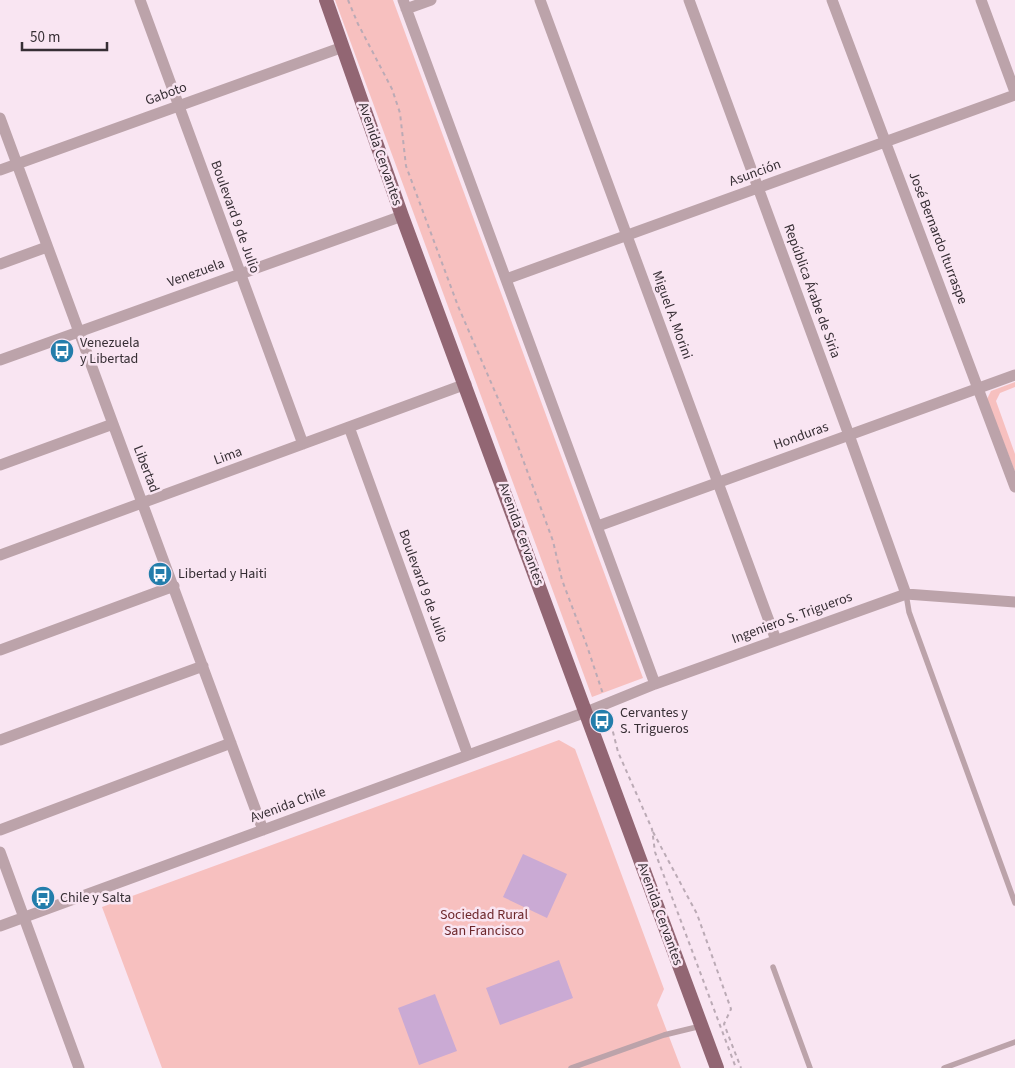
<svg xmlns="http://www.w3.org/2000/svg" width="1015" height="1068" font-family="'Source Sans 3',sans-serif">
<rect width="100%" height="100%" fill="#f9e5f2"/>
<path fill="#f7c0bf" d="M335,0H393L643,678L592,697Z
M1015,382V387L1000,393L996,401L1015,454V472L987,399L991,391Z
M559,740L575,749L664,989L657,1005L681,1068H162L102,907Z"/>
<path fill="#caaad4" d="M523,854L567,874L547,918L503,897Z
M559,960L573,998L500,1025L486,988Z
M435,994L457,1051L419,1065L398,1008Z"/>
<g fill="none" stroke-linecap="round" stroke-linejoin="round">
<path stroke="#bbaab5" stroke-width="2" stroke-dasharray="4 4" stroke-linecap="butt" d="M348,0L358,24L392,89L400,113L406,166L458,306L515,438L553,541L562,580L587,646L603,694
M609,716L618,752L652,829L655,852L736,1068
M653,832L697,914L731,1009L724,1024L741,1068"/>
<path stroke="#bca3aa" stroke-width="5.5" d="M906,594L909,612L1015,903
M773,967L810,1068
M571,1068L664,1035L701,1026
M944,1068L1015,1042"/>
<path stroke="#bca3aa" stroke-width="11" d="M140,0L303,444
M403,0L655,684
M540,0L776,640
M689,0L849,435L906,594
M832,0L1015,487
M981,0L1015,92
M406,9L431,0
M0,118L263,830
M0,170L343,47
M0,264L47,247
M506,279L1015,95
M0,360L402,216
M349,427L468,755
M0,465L113,424
M598,526L1015,375
M0,555L466,384
M0,650L174,586
M0,740L203,666
M0,830L231,743
M0,852L79,1068
M0,926L586,712L655,684L906,594L1015,602"/>
<path stroke="#926673" stroke-width="14" d="M326,0L402,216L717,1068"/>
</g>
<defs>
<g id="bus-disc" transform="scale(1.25)"><circle r="9.5" fill="#237dab" stroke="#f9e5f2"/><path d="M-5-6H5V4H4V6H2V4H-2V6H-4V4H-5ZM-3.5-4V0h7V-4ZM-3.5 1.2v1.5H-2V1.2ZM2 1.2v1.5H3.5V1.2Z" fill="#fff"/></g>
</defs>
<g fill-rule="evenodd">
<use href="#bus-disc" x="62" y="351"/>
<use href="#bus-disc" x="160" y="574"/>
<use href="#bus-disc" x="602" y="721"/>
<use href="#bus-disc" x="43" y="898"/>
</g>
<g text-anchor="middle" dominant-baseline="central" stroke-width="5" stroke-linejoin="round" paint-order="stroke">
<g font-size="14" fill="#362e34" stroke="#f9e5f2">
<text transform="translate(166 94) rotate(-20)">Gaboto</text>
<text transform="translate(380 154) rotate(71)">Avenida Cervantes</text>
<text transform="translate(755 173) rotate(-20)">Asunción</text>
<text transform="translate(235 217) rotate(70)">Boulevard 9 de Julio</text>
<text transform="translate(938 238) rotate(69)">José Bernardo Iturraspe</text>
<text transform="translate(196 273) rotate(-20)">Venezuela</text>
<text transform="translate(812 291) rotate(70)">República Árabe de Siria</text>
<text transform="translate(672 315) rotate(70)">Miguel A. Morini</text>
<text transform="translate(801 436) rotate(-20)">Honduras</text>
<text transform="translate(228 456) rotate(-20)">Lima</text>
<text transform="translate(146 469) rotate(69)">Libertad</text>
<text transform="translate(521 534) rotate(70)">Avenida Cervantes</text>
<text transform="translate(423 586) rotate(70)">Boulevard 9 de Julio</text>
<text transform="translate(792 618) rotate(-20)">Ingeniero S. Trigueros</text>
<text transform="translate(288 805) rotate(-20)">Avenida Chile</text>
<text transform="translate(660 914) rotate(70)">Avenida Cervantes</text>
</g>
<g font-size="14" fill="#362e34" stroke="#f9e5f2" text-anchor="start">
<text x="80" y="343">Venezuela<tspan x="80" dy="16">y Libertad</tspan></text>
<text x="178" y="574">Libertad y Haiti</text>
<text x="620" y="713">Cervantes y<tspan x="620" dy="16">S. Trigueros</tspan></text>
<text x="60" y="898">Chile y Salta</text>
</g>
<g font-size="14" fill="#6d272b" stroke="#f9e5f2">
<text x="484" y="915">Sociedad Rural<tspan x="484" dy="16">San Francisco</tspan></text>
</g>
</g>
<path d="M22 42v8h85v-8" fill="none" stroke="#362e34" stroke-width="2.5"/>
<text x="30" y="42" font-size="15" fill="#362e34" stroke="#f9e5f2" stroke-width="4" paint-order="stroke">50 m</text>
</svg>
